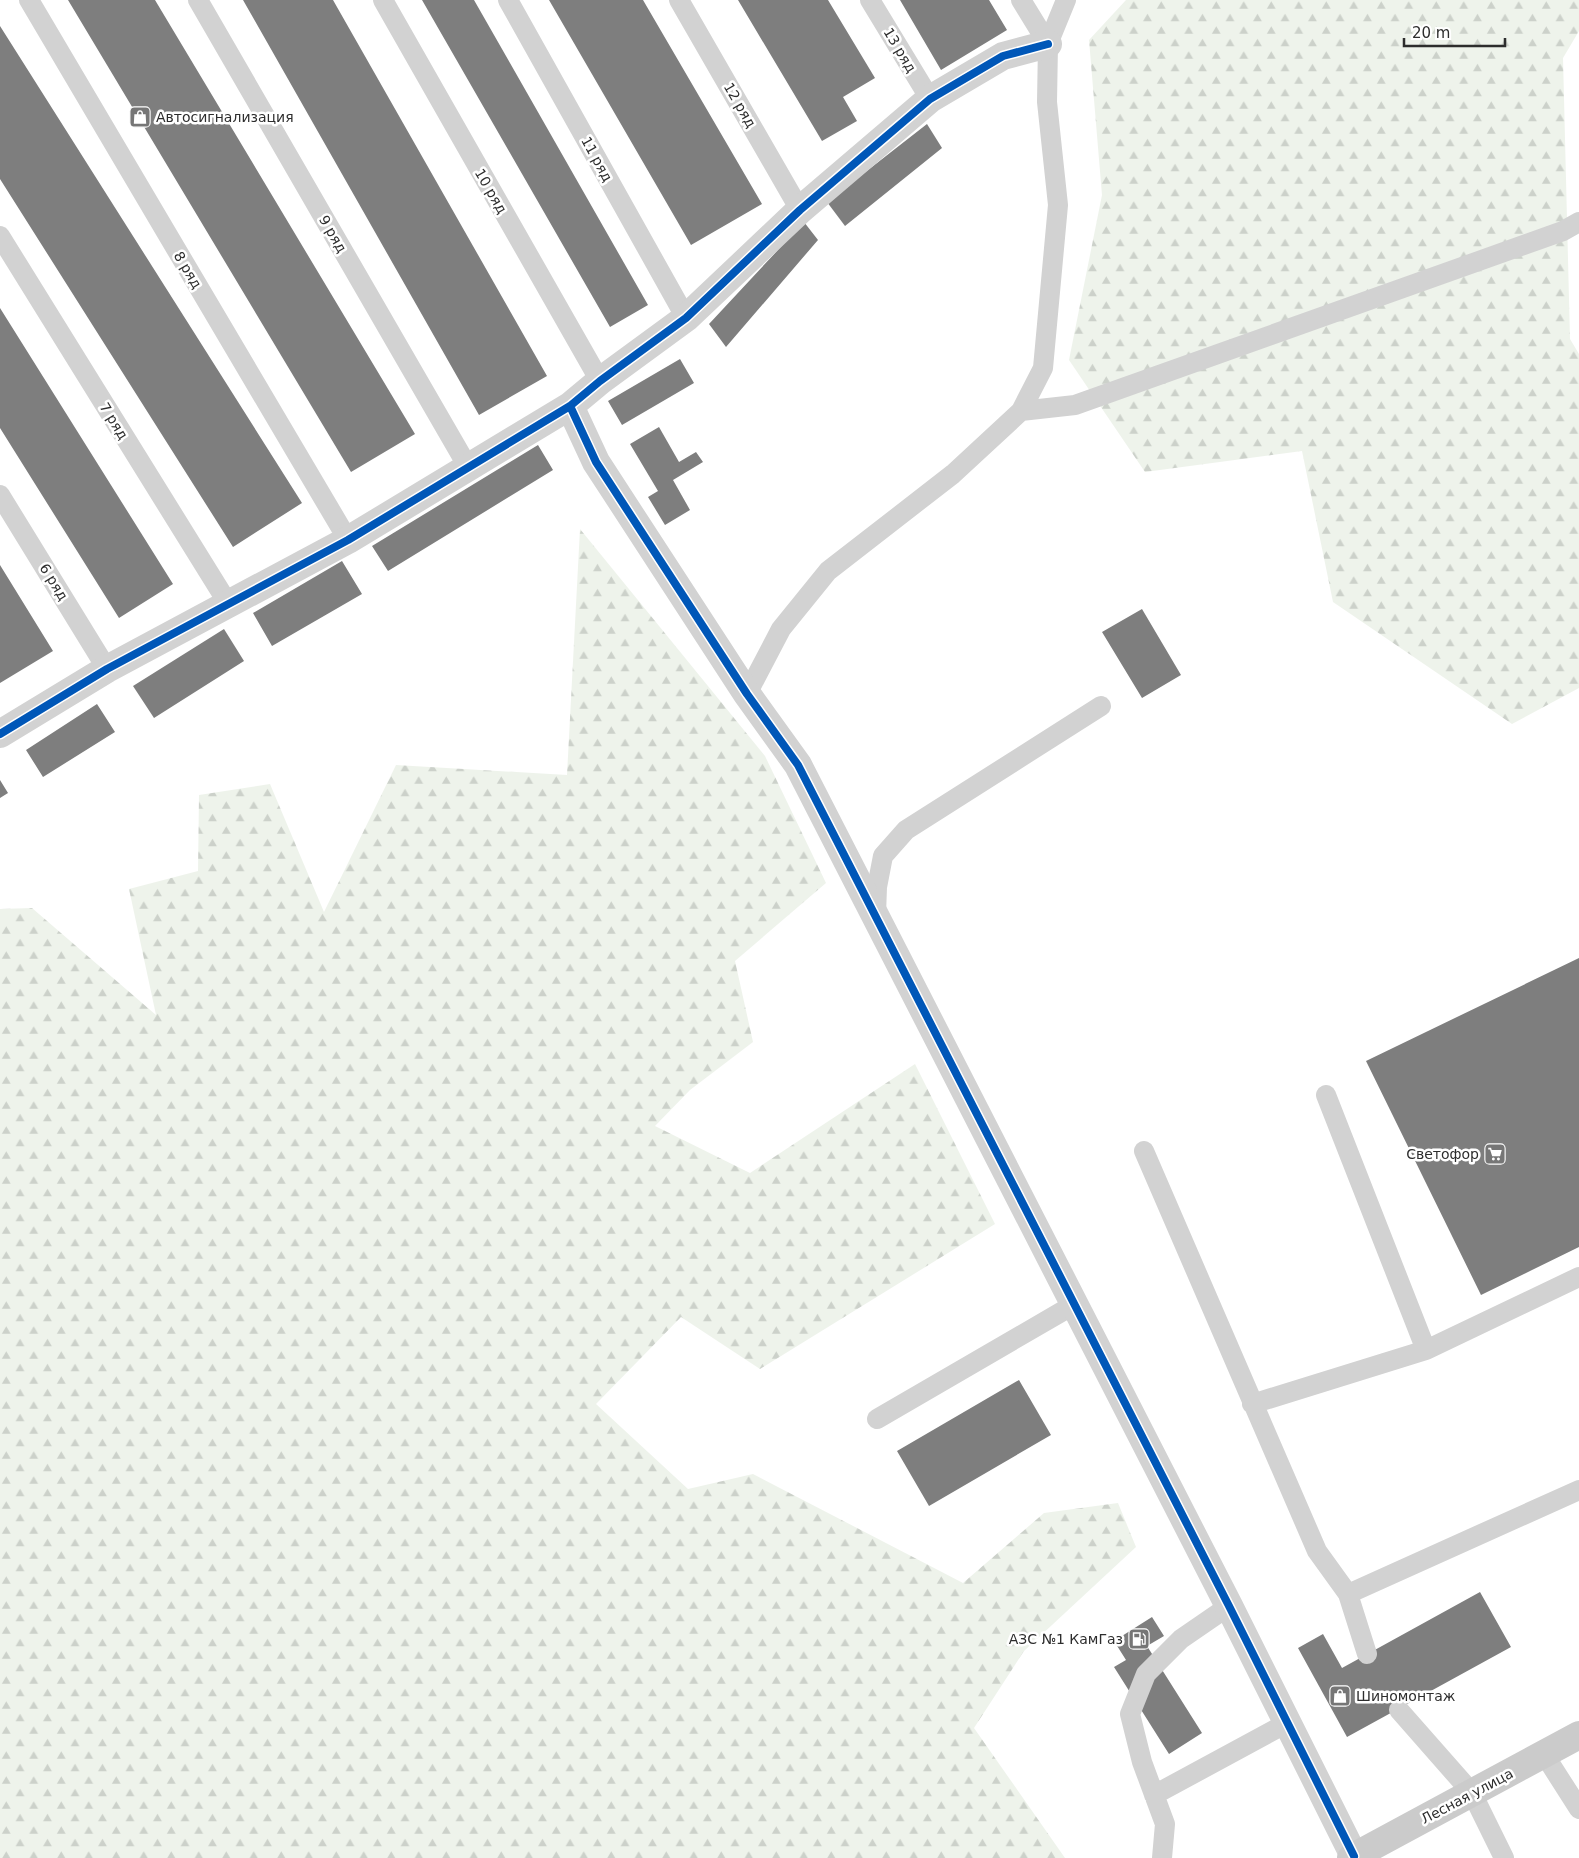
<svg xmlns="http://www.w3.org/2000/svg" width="1579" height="1858" font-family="'DejaVu Sans',sans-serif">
<defs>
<pattern id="forest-firs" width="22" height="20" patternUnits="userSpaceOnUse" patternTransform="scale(1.25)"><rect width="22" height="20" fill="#eef3eb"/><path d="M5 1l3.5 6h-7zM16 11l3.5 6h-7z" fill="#ccd1ca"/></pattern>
</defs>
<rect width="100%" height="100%" fill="#fff"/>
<path fill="url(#forest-firs)" d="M1126,0H1579V31L1563,58L1570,339L1579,354V688L1512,724L1333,602L1302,451L1145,472L1069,360L1102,195L1089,40Z
M580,529L765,756L826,883L735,961L753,1042L690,1090L655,1126L750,1173L915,1064L995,1224L760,1369L681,1317L596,1404L688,1489L753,1474L963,1583L1044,1513L1118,1503L1136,1547L1024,1651L974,1728L1065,1858H0V909L32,908L156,1015L129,889L198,871L199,795L270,784L324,912L396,765L567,775Z"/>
<path fill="#7e7e7e" d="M68,0H155L415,434L351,472Z
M243,0H333L547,376L479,415Z
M422,0H474L648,305L610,327Z
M549,0H643L762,204L691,245Z
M738,0H828L875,78L843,97L857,121L822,141Z
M900,0H989L1007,30L941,70Z
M0,26L302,503L233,547L0,179Z
M927,124L942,148L845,226L827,202Z
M804,222L818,240L726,347L709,324Z
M0,308L173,584L119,618L0,428Z
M680,359L694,383L622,425L608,401Z
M659,427L679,462L696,452L703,462L673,480L690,510L665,525L648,497L658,491L630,444Z
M538,445L553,470L388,571L372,546Z
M342,561L362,594L272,646L253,613Z
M0,565L53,651L0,683Z
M1142,609L1181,675L1142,698L1102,632Z
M224,629L244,661L154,718L133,686Z
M97,704L115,732L43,777L26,750Z
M0,780L8,793L0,798Z
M1579,958V1247L1481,1295L1366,1061Z
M1019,1380L1051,1435L929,1506L897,1451Z
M1480,1592L1511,1647L1347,1737L1298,1648L1323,1634L1342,1668Z
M1152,1617L1164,1636L1147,1646L1202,1733L1169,1754L1114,1667L1126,1660L1114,1641Z"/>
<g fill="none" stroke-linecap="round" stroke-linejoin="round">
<path stroke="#d2d2d2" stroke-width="20" d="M29,0L348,540
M198,0L468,467
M383,0L600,381
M508,0L686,318
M679,0L800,210
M870,0L930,99
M1021,0L1048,44
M0,236L229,605
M1021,411L1075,405L1563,231L1579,222
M0,495L107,669
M747,694L781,629L828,571L953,474L1021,411L1043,368L1058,205L1047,102L1048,44L1066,0
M876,915L877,887L883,856L906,830L1101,706
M1326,1095L1426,1350
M1144,1151L1317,1551L1348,1594L1367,1654
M1252,1404L1426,1350L1579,1277
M877,1419L1075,1304
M1348,1594L1579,1490
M1399,1710L1472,1793L1504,1858
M1544,1754L1579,1809
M1154,1795L1287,1723
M1162,1858L1165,1824L1142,1762L1130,1714L1146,1674L1181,1639L1229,1606"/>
<path stroke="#d2d2d2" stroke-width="28" d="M570,406L596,462L747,694L798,765L1229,1606L1354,1856
M0,734L107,669L348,540L570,406L600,381L686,318L800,210L930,99L1003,56L1048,44"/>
<path stroke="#cbcbcb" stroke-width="28" d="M1351,1858L1579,1735"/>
<g stroke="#fff" stroke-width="11">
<path id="cycleway" d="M570,406L596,462L747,694L798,765L1229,1606L1354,1856
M0,734L107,669L348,540L570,406L600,381L686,318L800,210L930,99L1003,56L1048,44"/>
</g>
<use href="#cycleway" stroke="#0057b8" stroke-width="8"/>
</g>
<defs>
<g id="shop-square" transform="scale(1.125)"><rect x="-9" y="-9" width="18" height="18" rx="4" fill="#767676" stroke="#fff"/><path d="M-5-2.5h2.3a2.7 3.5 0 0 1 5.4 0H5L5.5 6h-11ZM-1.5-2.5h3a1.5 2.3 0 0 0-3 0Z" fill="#fff"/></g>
<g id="supermarket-square" transform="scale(1.125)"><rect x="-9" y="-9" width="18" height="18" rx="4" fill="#767676" stroke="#fff"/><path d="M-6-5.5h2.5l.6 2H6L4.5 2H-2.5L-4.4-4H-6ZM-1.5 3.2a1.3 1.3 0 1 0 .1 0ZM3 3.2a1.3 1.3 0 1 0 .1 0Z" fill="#fff"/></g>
<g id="fuel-square" transform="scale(1.125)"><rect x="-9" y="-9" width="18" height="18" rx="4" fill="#767676" stroke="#fff"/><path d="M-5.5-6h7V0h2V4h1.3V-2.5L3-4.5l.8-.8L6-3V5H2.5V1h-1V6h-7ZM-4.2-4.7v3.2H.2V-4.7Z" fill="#fff"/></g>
</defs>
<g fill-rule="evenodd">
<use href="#shop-square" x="140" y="117"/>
<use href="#supermarket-square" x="1495" y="1154"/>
<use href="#fuel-square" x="1139" y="1639"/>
<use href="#shop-square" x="1340" y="1696"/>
</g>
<g text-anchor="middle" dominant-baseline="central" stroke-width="5" stroke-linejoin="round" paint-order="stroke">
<g font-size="14" fill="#2d2d2d" stroke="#fff">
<text transform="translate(900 50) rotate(59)">13 ряд</text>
<text transform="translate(740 105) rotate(60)">12 ряд</text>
<text transform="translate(597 159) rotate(61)">11 ряд</text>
<text transform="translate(491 191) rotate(60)">10 ряд</text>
<text transform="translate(333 234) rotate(60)">9 ряд</text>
<text transform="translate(188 270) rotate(59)">8 ряд</text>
<text transform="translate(114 421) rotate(58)">7 ряд</text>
<text transform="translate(54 582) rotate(58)">6 ряд</text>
<text transform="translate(1467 1796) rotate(-28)">Лесная улица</text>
</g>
<g font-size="14" fill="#2d2d2d" stroke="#fff" text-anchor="start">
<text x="156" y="117">Автосигнализация</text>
<text x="1479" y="1154" text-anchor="end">Светофор</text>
<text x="1123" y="1639" text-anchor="end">АЗС №1 КамГаз</text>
<text x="1356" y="1696">Шиномонтаж</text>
</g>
</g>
<path d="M1404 38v8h101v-8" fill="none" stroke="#2d2d2d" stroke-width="2.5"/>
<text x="1412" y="38" font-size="15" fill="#2d2d2d" stroke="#ffffff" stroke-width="4" paint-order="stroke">20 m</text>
</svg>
